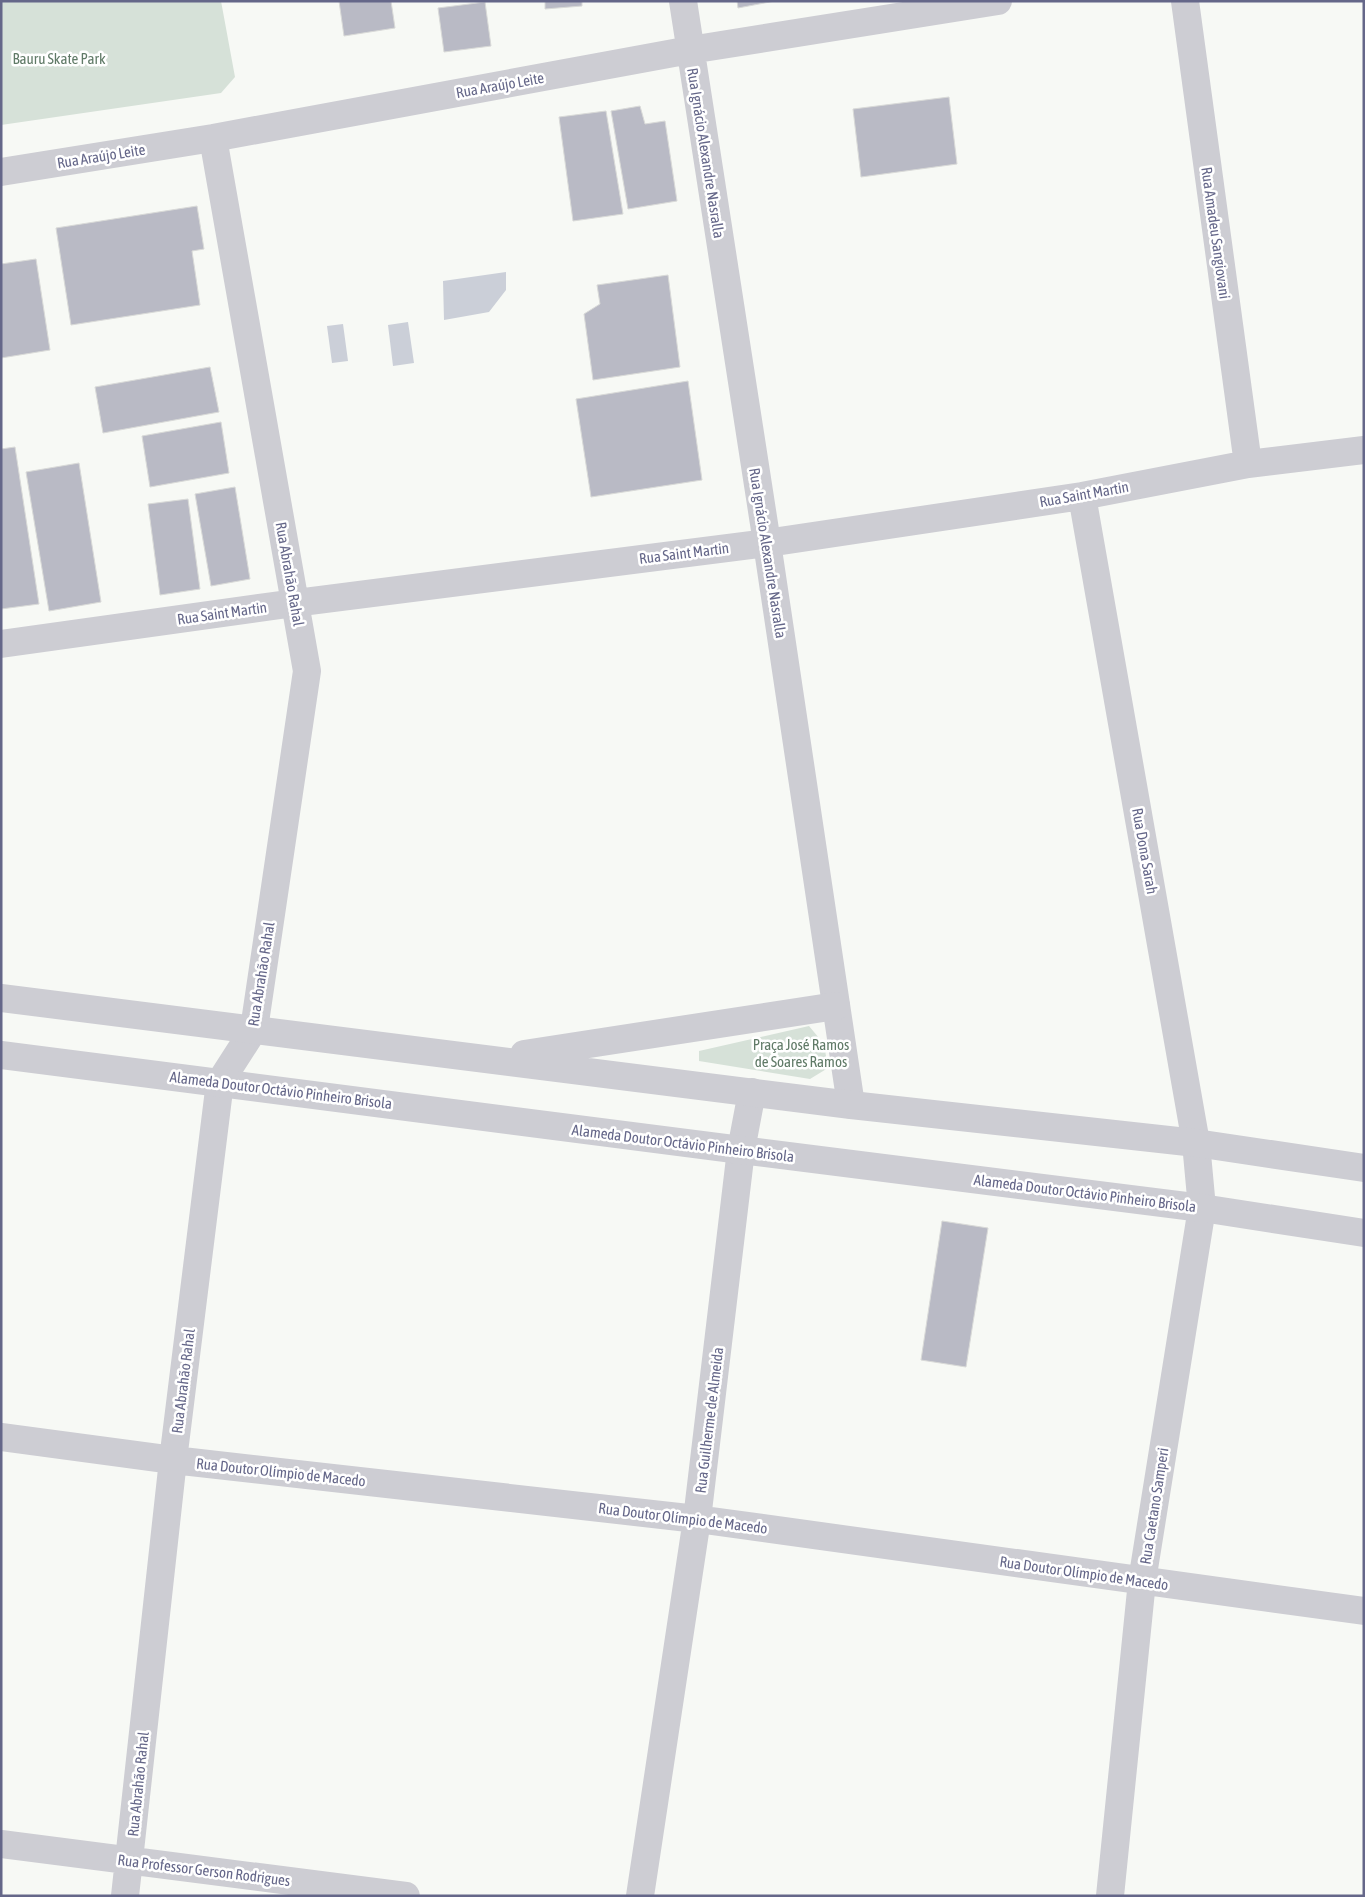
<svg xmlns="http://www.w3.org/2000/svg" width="1365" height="1897" font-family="'Asap Condensed',sans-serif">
<rect width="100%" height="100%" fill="#f7f9f5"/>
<path fill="#d6e1d8" d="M1,1H221L235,77L221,93L1,125Z
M809,1026L824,1044L828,1068L810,1079L699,1061V1051Z"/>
<path fill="#cbcfd8" d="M506,272V290L489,312L444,320L443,281Z
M408,322L414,363L393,366L388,325Z
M343,324L348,361L332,363L327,326Z"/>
<path fill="#b9bac5" stroke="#d9dad8" d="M339,1H391L395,28L344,36Z
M545,1H582V6L545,9Z
M737,1H775L738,8Z
M485,2L491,46L444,52L438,8Z
M949,97L957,164L861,177L853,109Z
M640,106L645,124L665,121L677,201L628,209L611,111Z
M606,111L623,214L573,221L559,117Z
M197,206L204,249L192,251L200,305L71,325L56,228Z
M36,259L50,350L1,358V264Z
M668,275L680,367L593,380L584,314L600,304L597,285Z
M210,367L219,412L103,433L95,387Z
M688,381L702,480L591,497L576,399Z
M221,422L229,473L150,487L142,436Z
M15,447L39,604L1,609V449Z
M79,463L101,602L49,611L26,472Z
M235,487L250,579L211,586L195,494Z
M188,499L200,589L160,595L148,504Z
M942,1221L988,1228L966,1367L921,1360Z"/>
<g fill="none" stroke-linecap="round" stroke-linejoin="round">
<path stroke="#cdcdd3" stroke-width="28" d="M683,1L767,543L851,1105
M1185,1L1248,464
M1,172L213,138L690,50L998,1
M1082,496L1196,1143L1202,1208L1142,1581L1110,1896
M1,644L295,603L767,543L1082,496L1248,464L1364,450
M1,1437L173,1460L697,1519L1364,1611
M1,1844L406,1896
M125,1896L173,1460L220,1082L254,1029L307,671L213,138
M640,1896L697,1519L741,1150L752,1092"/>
<path stroke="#cdcdd3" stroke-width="28" d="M1,998L851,1105L1196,1143L1364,1168
M524,1054L836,1006
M1,1055L741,1150L1202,1208L1364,1233"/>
</g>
<g text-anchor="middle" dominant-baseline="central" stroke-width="5" stroke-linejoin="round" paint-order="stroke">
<g font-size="15" fill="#607a67" stroke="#fff">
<text x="59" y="58">Bauru Skate Park</text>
<text x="801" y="1044">Praça José Ramos<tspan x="801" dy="17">de Soares Ramos</tspan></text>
</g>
<g font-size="15" fill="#656789" stroke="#fff">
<text transform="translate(500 85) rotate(-10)">Rua Araújo Leite</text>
<text transform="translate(706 153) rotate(81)">Rua Ignácio Alexandre Nasralla</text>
<text transform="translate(101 156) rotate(-9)">Rua Araújo Leite</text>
<text transform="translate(1216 233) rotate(82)">Rua Amadeu Sangiovani</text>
<text transform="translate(1084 494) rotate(-10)">Rua Saint Martin</text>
<text transform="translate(684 553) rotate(-7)">Rua Saint Martin</text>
<text transform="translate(768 553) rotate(81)">Rua Ignácio Alexandre Nasralla</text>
<text transform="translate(290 574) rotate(80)">Rua Abrahão Rahal</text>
<text transform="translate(222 613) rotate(-8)">Rua Saint Martin</text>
<text transform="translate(1145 851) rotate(80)">Rua Dona Sarah</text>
<text transform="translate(261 974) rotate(-81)">Rua Abrahão Rahal</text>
<text transform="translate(281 1090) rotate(7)">Alameda Doutor Octávio Pinheiro Brisola</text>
<text transform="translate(683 1143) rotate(7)">Alameda Doutor Octávio Pinheiro Brisola</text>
<text transform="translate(1085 1193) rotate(7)">Alameda Doutor Octávio Pinheiro Brisola</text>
<text transform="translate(183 1381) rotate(-83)">Rua Abrahão Rahal</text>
<text transform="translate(709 1420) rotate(-83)">Rua Guilherme de Almeida</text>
<text transform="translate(281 1472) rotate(6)">Rua Doutor Olímpio de Macedo</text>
<text transform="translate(1154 1506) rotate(-81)">Rua Caetano Samperi</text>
<text transform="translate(683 1518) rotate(7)">Rua Doutor Olímpio de Macedo</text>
<text transform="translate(1084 1573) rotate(8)">Rua Doutor Olímpio de Macedo</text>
<text transform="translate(138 1784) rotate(-84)">Rua Abrahão Rahal</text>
<text transform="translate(204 1870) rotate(7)">Rua Professor Gerson Rodrigues</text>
</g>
</g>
<rect width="1365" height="1897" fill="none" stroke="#656789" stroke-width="5"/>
</svg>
